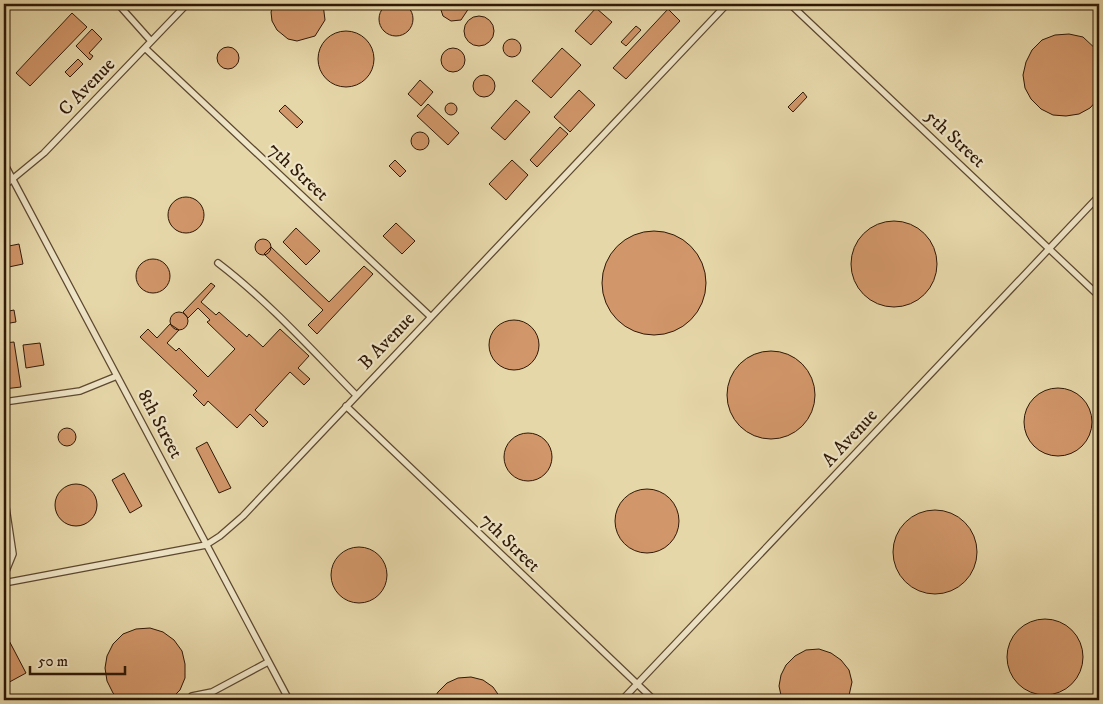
<svg xmlns="http://www.w3.org/2000/svg" width="1103" height="704" font-family="'IM FELL DW Pica',serif">
<rect width="100%" height="100%" fill="#e6d7a9"/>
<filter id="stains"><feTurbulence type="fractalNoise" baseFrequency=".004" numOctaves="4"/><feColorMatrix values="0 0 0 0 .2 0 0 0 0 .09 0 0 0 0 .02 0 0 0 .5 -.17"/></filter>
<radialGradient id="worn" r=".72"><stop offset=".6" stop-color="#630" stop-opacity="0"/><stop offset="1" stop-color="#630" stop-opacity=".3"/></radialGradient>
<path fill="#d19669" stroke="#2f1907" d="M379 19a17 17 0 1 1 34 0a17 17 0 1 1-34 0Z
M274,4H323L325,20L315,36L297,41L288,39L277,30L272,21L271,12Z
M439,4H469V8L461,20L451,21L443,16Z
M596,8L612,22L591,45L575,31Z
M668,9L680,21L626,79L613,68Z
M72,13L87,27L30,86L16,73Z
M464 31a15 15 0 1 1 30 0a15 15 0 1 1-30 0Z
M636,26L641,30L626,46L621,42Z
M92,29L102,39L89,53L93,56L90,60L76,46Z
M318 59a28 28 0 1 1 56 0a28 28 0 1 1-56 0Z
M1069,34L1083,37L1099,52V98L1090,108L1079,114L1066,116L1053,115L1041,109L1031,99L1025,88L1023,75L1026,62L1032,50L1042,40L1055,35Z
M503 48a9 9 0 1 1 18 0a9 9 0 1 1-18 0Z
M217 58a11 11 0 1 1 22 0a11 11 0 1 1-22 0Z
M562,48L581,65L551,98L532,81Z
M441 60a12 12 0 1 1 24 0a12 12 0 1 1-24 0Z
M78,59L83,64L70,77L65,72Z
M473 86a11 11 0 1 1 22 0a11 11 0 1 1-22 0Z
M420,80L433,92L421,106L408,94Z
M579,90L595,105L570,132L554,117Z
M803,92L807,97L793,112L788,107Z
M516,100L530,112L505,140L491,128Z
M445 109a6 6 0 1 1 12 0a6 6 0 1 1-12 0Z
M428,104L459,133L448,145L417,116Z
M285,105L303,122L297,128L279,111Z
M560,127L568,134L537,167L530,160Z
M411 141a9 9 0 1 1 18 0a9 9 0 1 1-18 0Z
M395,160L406,171L400,177L389,166Z
M512,160L528,175L506,200L489,184Z
M168 215a18 18 0 1 1 36 0a18 18 0 1 1-36 0Z
M851 264a43 43 0 1 1 86 0a43 43 0 1 1-86 0Z
M396,223L415,241L402,254L383,236Z
M296,228L320,251L306,265L283,242Z
M602 283a52 52 0 1 1 104 0a52 52 0 1 1-104 0Z
M255 247a8 8 0 1 1 16 0a8 8 0 1 1-16 0Z
M19,244L23,264L4,268V247Z
M271,247L329,302L364,266L373,274L317,334L308,325L323,310L264,254Z
M136 276a17 17 0 1 1 34 0a17 17 0 1 1-34 0Z
M211,283L215,286L201,302L216,315L219,312L247,337L249,334L263,347L280,329L309,356L298,368L310,379L304,385L290,372L255,410L268,422L263,427L250,414L237,428L208,401L204,406L193,395L197,391L140,337L148,329L157,338L170,324L179,330L167,343L176,351L179,348L208,377L235,349L207,322L210,320L198,308L188,318L183,312Z
M14,310L16,322L4,324V312Z
M170 321a9 9 0 1 1 18 0a9 9 0 1 1-18 0Z
M489 345a25 25 0 1 1 50 0a25 25 0 1 1-50 0Z
M14,342L21,387L4,389V343Z
M40,343L44,365L26,368L23,345Z
M727 395a44 44 0 1 1 88 0a44 44 0 1 1-88 0Z
M1024 422a34 34 0 1 1 68 0a34 34 0 1 1-68 0Z
M58 437a9 9 0 1 1 18 0a9 9 0 1 1-18 0Z
M504 457a24 24 0 1 1 48 0a24 24 0 1 1-48 0Z
M207,442L231,488L219,493L196,448Z
M124,473L142,506L130,513L112,480Z
M55 505a21 21 0 1 1 42 0a21 21 0 1 1-42 0Z
M615 521a32 32 0 1 1 64 0a32 32 0 1 1-64 0Z
M893 552a42 42 0 1 1 84 0a42 42 0 1 1-84 0Z
M331 575a28 28 0 1 1 56 0a28 28 0 1 1-56 0Z
M1007 657a38 38 0 1 1 76 0a38 38 0 1 1-76 0Z
M150,628L163,632L174,640L182,651L185,664V678L180,690L170,700H120L113,693L107,681L105,668L107,656L113,644L123,634L136,629Z
M4,631L26,673L4,685Z
M819,649L831,653L841,660L849,670L852,682L848,700H782L779,686L781,675L786,665L795,656L806,650Z
M471,677L483,680L493,687L502,700H433L438,692L447,683L458,678Z"/>
<g fill="none" stroke-linecap="round" stroke-linejoin="round">
<g stroke="#5d4830" stroke-width="8">
<path id="service" d="M118,4L151,41
M790,4L1099,296
M145,48L431,317
M4,163L289,700
M4,186L44,153L187,4
M218,263C269,302 311,349 356,395
M4,402L80,391L117,376
M346,406L654,700
M4,494L13,554L4,576
M4,583L206,545L220,536L243,516L727,4
M192,696L212,692L268,662
M622,700L1099,196"/>
</g>
<use href="#service" stroke="#efe5c7" stroke-width="5.5"/>
</g>
<g text-anchor="middle" dominant-baseline="central" stroke-width="4.5" stroke-linejoin="round" paint-order="stroke">
<g font-size="19" fill="#2f1907" stroke="#efe5c7">
<text transform="translate(87 87) rotate(-46)">C Avenue</text>
<text transform="translate(955 139) rotate(43)">5th Street</text>
<text transform="translate(298 172) rotate(43)">7th Street</text>
<text transform="translate(387 341) rotate(-46)">B Avenue</text>
<text transform="translate(160 424) rotate(62)">8th Street</text>
<text transform="translate(850 438) rotate(-47)">A Avenue</text>
<text transform="translate(510 543) rotate(44)">7th Street</text>
</g>
</g>
<rect width="1103" height="704" fill="none" stroke="#e6d7a9" stroke-width="20"/>
<rect x="5" y="5" width="1093" height="694" fill="none" stroke="#2f1907" stroke-width="2.5"/>
<rect x="10" y="10" width="1083" height="684" fill="none" stroke="#2f1907"/>
<path d="M30 666v8h95v-8" fill="none" stroke="#2f1907" stroke-width="2.5"/>
<text x="38" y="666" font-size="15" fill="#2f1907" stroke="#efe5c7" stroke-width="4" paint-order="stroke">50 m</text>
<rect width="100%" height="100%" filter="url(#stains)"/>
<rect width="100%" height="100%" fill="url(#worn)"/>
</svg>
